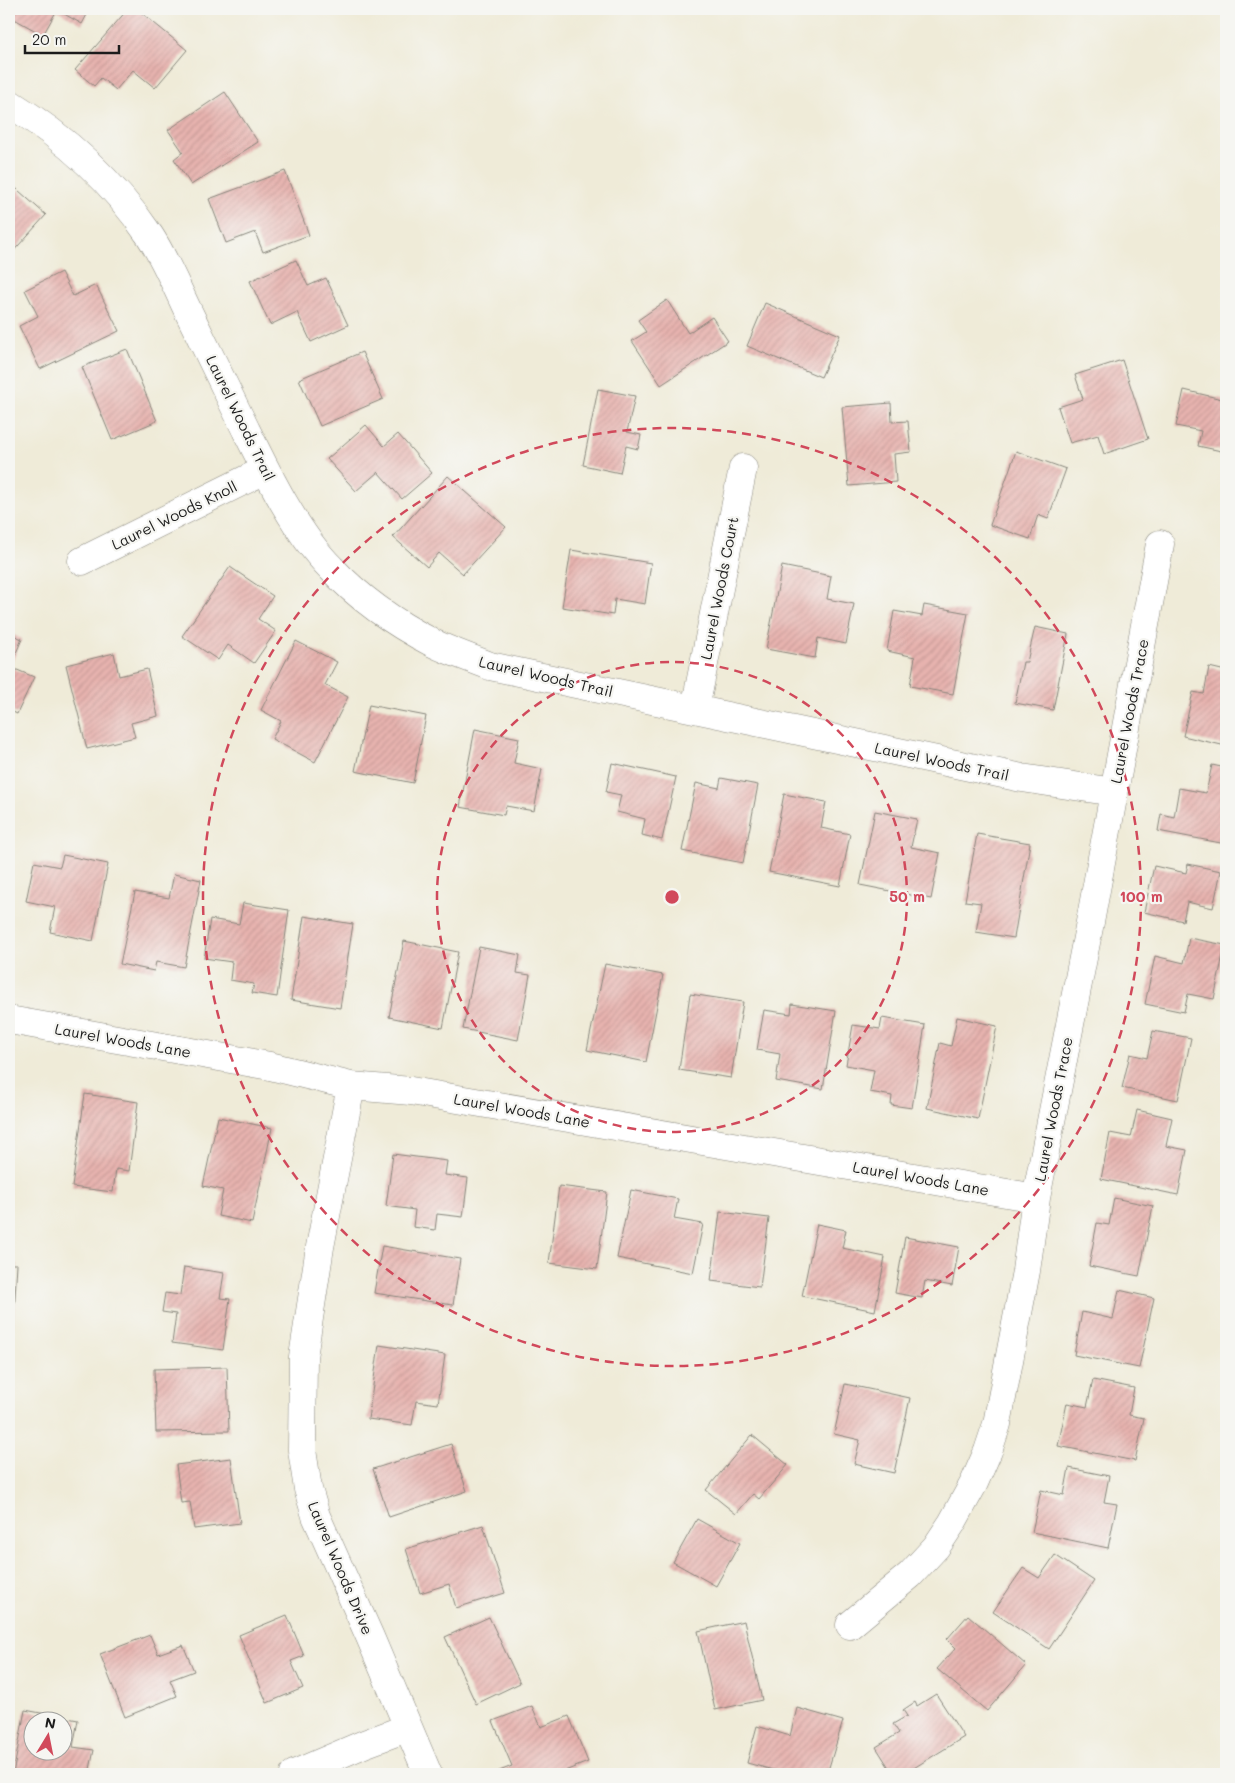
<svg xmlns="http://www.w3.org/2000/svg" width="1235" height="1783" font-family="Mali,sans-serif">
<defs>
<pattern id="building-hatch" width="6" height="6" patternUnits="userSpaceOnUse" patternTransform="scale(1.25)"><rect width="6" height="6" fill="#e7b3af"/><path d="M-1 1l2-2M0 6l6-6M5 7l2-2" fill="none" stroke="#c69996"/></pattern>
</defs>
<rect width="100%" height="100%" fill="#f6f6f2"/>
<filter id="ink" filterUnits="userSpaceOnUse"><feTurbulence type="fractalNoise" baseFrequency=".02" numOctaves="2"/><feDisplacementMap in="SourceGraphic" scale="10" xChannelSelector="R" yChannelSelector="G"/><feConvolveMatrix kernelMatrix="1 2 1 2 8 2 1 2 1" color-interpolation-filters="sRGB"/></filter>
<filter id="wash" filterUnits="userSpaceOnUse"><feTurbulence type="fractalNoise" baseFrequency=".0096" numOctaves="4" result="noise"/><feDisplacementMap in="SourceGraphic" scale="20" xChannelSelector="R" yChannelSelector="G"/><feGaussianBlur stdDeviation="1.12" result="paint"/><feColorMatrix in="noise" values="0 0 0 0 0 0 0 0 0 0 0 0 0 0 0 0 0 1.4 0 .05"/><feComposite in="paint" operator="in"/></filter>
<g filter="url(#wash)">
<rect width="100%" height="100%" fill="#efebd8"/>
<g id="blocks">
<path fill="url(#building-hatch)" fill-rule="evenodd" d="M9,9H90L82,24L57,10L43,35L9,16Z
M128,9H137L187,50L155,88L133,70L116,90L101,78L94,86L75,70Z
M225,92L258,142L191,185L174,159L183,152L168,130Z
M285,171L309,235L263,252L255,232L226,243L209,199Z
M9,182L46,215L9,256Z
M296,260L308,286L326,278L348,325L311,342L297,312L270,325L250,281Z
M61,272L73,296L96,285L119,331L40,369L19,326L38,316L25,290Z
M667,300L688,333L712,317L728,341L661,385L632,341L646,332L638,320Z
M765,303L840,335L821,377L747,346Z
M127,349L157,421L112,440L82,367Z
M362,352L383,399L320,426L299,379Z
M1122,360L1148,439L1104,454L1098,435L1070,443L1058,407L1083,399L1075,375Z
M598,389L635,396L627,432L641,435L638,449L626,446L620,473L583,465Z
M1184,390L1226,400V452L1198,446L1201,431L1176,426Z
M891,403L892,422L908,421L911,452L894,454L896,482L849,486L842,407Z
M366,425L384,446L398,434L432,473L402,499L378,472L356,491L327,459Z
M1016,451L1066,469L1048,519L1038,515L1030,539L990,525Z
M448,476L506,527L463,574L439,553L427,567L393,537Z
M571,550L651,563L645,604L615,599L613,615L562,607Z
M782,566L831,576L827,599L854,604L846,644L818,638L815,658L766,649Z
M230,567L273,596L258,619L276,631L254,663L228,645L218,660L182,636Z
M924,605L968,613L953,694L910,686L915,657L887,651L894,611L922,616Z
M1035,627L1068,634L1053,710L1015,703L1023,662H1027Z
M9,633L22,639L10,667L34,677L17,714L9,710Z
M296,641L337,662L325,685L348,697L315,762L272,739L281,721L261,710Z
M114,653L119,676L147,669L158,716L131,723L135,737L87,749L66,665Z
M1209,667L1226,671V746L1183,736L1193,692L1204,694Z
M369,705L426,716L413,783L355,771Z
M475,729L519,738L514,763L542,769L534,811L506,806L504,815L460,807Z
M612,763L676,777L662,840L642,835L645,819L617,812L621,795L606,792Z
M1212,765L1226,768V844L1158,831L1161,814L1174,817L1179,788L1206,793Z
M721,778L758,785L743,863L682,851L696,783L719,788Z
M784,794L826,802L821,828L850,834L840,886L769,872Z
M875,811L917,819L911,847L940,853L931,899L860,885Z
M977,834L1030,843L1014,938L976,932L981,903L965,901Z
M63,855L108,864L93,941L50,932L55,907L26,901L34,862L60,867Z
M1188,864L1221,871L1213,908L1187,902L1183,921L1144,912L1154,866L1186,873Z
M174,874L201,880L184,967L156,962L154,971L120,964L135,892L169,898Z
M243,903L289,910L277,997L252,993L254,984L230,980L232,962L204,958L210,919L239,924Z
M304,916L353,924L340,1008L291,1000Z
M1189,938L1225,945L1214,999L1188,994L1184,1012L1145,1004L1155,956L1184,963Z
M404,941L458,952L443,1028L389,1017Z
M479,947L520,955L517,973L530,975L518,1040L463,1029Z
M605,964L663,975L646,1062L587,1050Z
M690,994L743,1002L731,1078L679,1070Z
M792,1004L836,1011L823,1089L776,1081L780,1054L757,1050L764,1010L791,1014Z
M957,1017L997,1026L978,1119L927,1108L940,1043L951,1046Z
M882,1018L925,1025L912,1108L891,1105L892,1096L870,1092L874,1070L846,1065L853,1025L880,1029Z
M1153,1031L1191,1038L1178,1100L1122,1088L1130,1054L1147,1058Z
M85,1094L138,1102L129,1171L116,1169L113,1192L72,1187Z
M1137,1110L1172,1118L1166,1146L1187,1150L1178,1195L1101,1179L1110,1133L1131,1137Z
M218,1117L272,1128L252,1223L218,1216L223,1190L203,1186Z
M393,1154L447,1161L445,1175L468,1178L463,1217L437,1214L435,1230L413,1227L415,1210L386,1206Z
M559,1186L607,1192L597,1269L549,1263Z
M631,1190L678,1199L674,1219L703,1224L693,1273L617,1258Z
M1114,1198L1153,1206L1139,1276L1089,1266L1097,1223L1109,1225Z
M720,1212L769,1218L760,1287L711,1281Z
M817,1224L846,1230L842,1248L885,1257L875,1311L802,1296Z
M905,1237L959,1247L952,1286L925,1281L922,1298L895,1293Z
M382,1246L460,1259L453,1305L374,1293Z
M9,1264H17L13,1330H9Z
M184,1267L224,1273L220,1298L230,1299L223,1350L172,1343L176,1314L162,1312L165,1293L180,1295Z
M1119,1290L1154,1298L1139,1368L1074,1355L1082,1312L1113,1319Z
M379,1345L445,1355L438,1404L416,1401L412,1425L368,1419Z
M227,1367L229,1431L156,1432L154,1369Z
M1093,1380L1134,1388L1129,1415L1144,1418L1135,1461L1058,1446L1067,1403L1087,1407Z
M845,1384L910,1398L894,1473L854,1464L860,1440L834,1434Z
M752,1435L788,1465L759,1499L753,1494L736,1514L706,1490Z
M451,1444L467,1491L389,1517L373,1469Z
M231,1458L240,1523L194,1529L190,1502L181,1503L176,1465Z
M1069,1468L1109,1476L1104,1502L1117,1504L1108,1548L1032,1532L1041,1490L1064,1495Z
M697,1519L740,1543L716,1586L673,1562Z
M483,1525L505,1593L456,1608L449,1584L420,1593L406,1549Z
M1055,1555L1094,1581L1049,1649L993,1612L1023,1568L1039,1578Z
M287,1615L304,1656L291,1661L303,1688L267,1703L239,1635Z
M968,1615L1026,1665L987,1711L937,1669L956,1648L947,1639Z
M489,1617L520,1683L476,1704L445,1637Z
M744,1621L762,1700L715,1710L698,1631Z
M150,1635L158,1654L183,1645L194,1671L170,1680L177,1696L125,1717L100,1654Z
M936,1694L964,1737L904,1774H893L876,1747L899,1733L893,1724L907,1716L903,1710L915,1702L917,1706Z
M532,1706L541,1727L569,1716L588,1762L557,1774H498L497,1772L512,1766L493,1721Z
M797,1708L843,1721L827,1774H788L747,1763L757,1726L790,1736Z
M25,1710L78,1720L73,1747L94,1750L89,1774H13ZM32,1720H62V1750H32Z"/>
</g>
</g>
<g filter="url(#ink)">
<use href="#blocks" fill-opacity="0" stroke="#86847a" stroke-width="1"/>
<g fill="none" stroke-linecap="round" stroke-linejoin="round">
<g stroke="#86847a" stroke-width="29">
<path id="minor" d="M9,103C66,138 112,180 150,236C165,259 176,286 188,311C207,350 226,389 245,428C267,473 296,533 331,568C360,599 396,624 433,643C451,652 471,658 490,666L1022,778L1114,792
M82,561L265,470
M695,709L743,468
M9,1020L270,1066L351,1086L411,1091L1036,1198
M351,1086L320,1247L303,1357L302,1450L308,1489L316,1516L370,1637L428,1774
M850,1625L910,1575L936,1547L952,1523L974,1483L988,1451L997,1424L1026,1271L1036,1198L1091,917L1160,544
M294,1774L364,1744L407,1728"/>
</g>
<use href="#minor" stroke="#fff" stroke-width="28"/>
</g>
</g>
<g fill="none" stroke="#d1495b" stroke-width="2.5" stroke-dasharray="9 6">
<circle cx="672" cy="897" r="235"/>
<circle cx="672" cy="897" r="469"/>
</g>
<g text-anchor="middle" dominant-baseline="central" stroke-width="4.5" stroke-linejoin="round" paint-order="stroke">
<g font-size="15" fill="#1c1c1c" stroke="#f6f6f2">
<text transform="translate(241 418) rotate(64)">Laurel Woods Trail</text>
<text transform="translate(174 515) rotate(-26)">Laurel Woods Knoll</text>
<text transform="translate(719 588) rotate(-79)">Laurel Woods Court</text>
<text transform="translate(546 676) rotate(13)">Laurel Woods Trail</text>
<text transform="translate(1129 711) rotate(-79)">Laurel Woods Trace</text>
<text transform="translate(942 761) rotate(12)">Laurel Woods Trail</text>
<text transform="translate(123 1040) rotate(10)">Laurel Woods Lane</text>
<text transform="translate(1053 1109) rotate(-79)">Laurel Woods Trace</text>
<text transform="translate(522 1110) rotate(10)">Laurel Woods Lane</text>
<text transform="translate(921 1178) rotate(10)">Laurel Woods Lane</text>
<text transform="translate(341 1568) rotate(67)">Laurel Woods Drive</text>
</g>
</g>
<circle cx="672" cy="897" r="8" fill="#d1495b" stroke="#f6f6f2" stroke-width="2.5"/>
<g font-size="15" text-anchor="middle" font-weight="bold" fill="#d1495b" stroke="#f6f6f2" stroke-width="4.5" stroke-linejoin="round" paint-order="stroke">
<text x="907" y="902">50 m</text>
<text x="1141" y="902">100 m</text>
</g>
<rect width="1235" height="1783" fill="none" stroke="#f6f6f2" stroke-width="30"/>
<g transform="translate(48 1736) rotate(10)"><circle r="24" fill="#f6f6f2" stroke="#9f9f9c"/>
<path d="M0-4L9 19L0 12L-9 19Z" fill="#d1495b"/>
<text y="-8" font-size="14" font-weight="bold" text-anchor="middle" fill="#1c1c1c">N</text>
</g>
<path d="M25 45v8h94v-8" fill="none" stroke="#1c1c1c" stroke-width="2.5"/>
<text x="32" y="45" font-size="15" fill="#1c1c1c" stroke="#f6f6f2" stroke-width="4" paint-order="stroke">20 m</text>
</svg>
